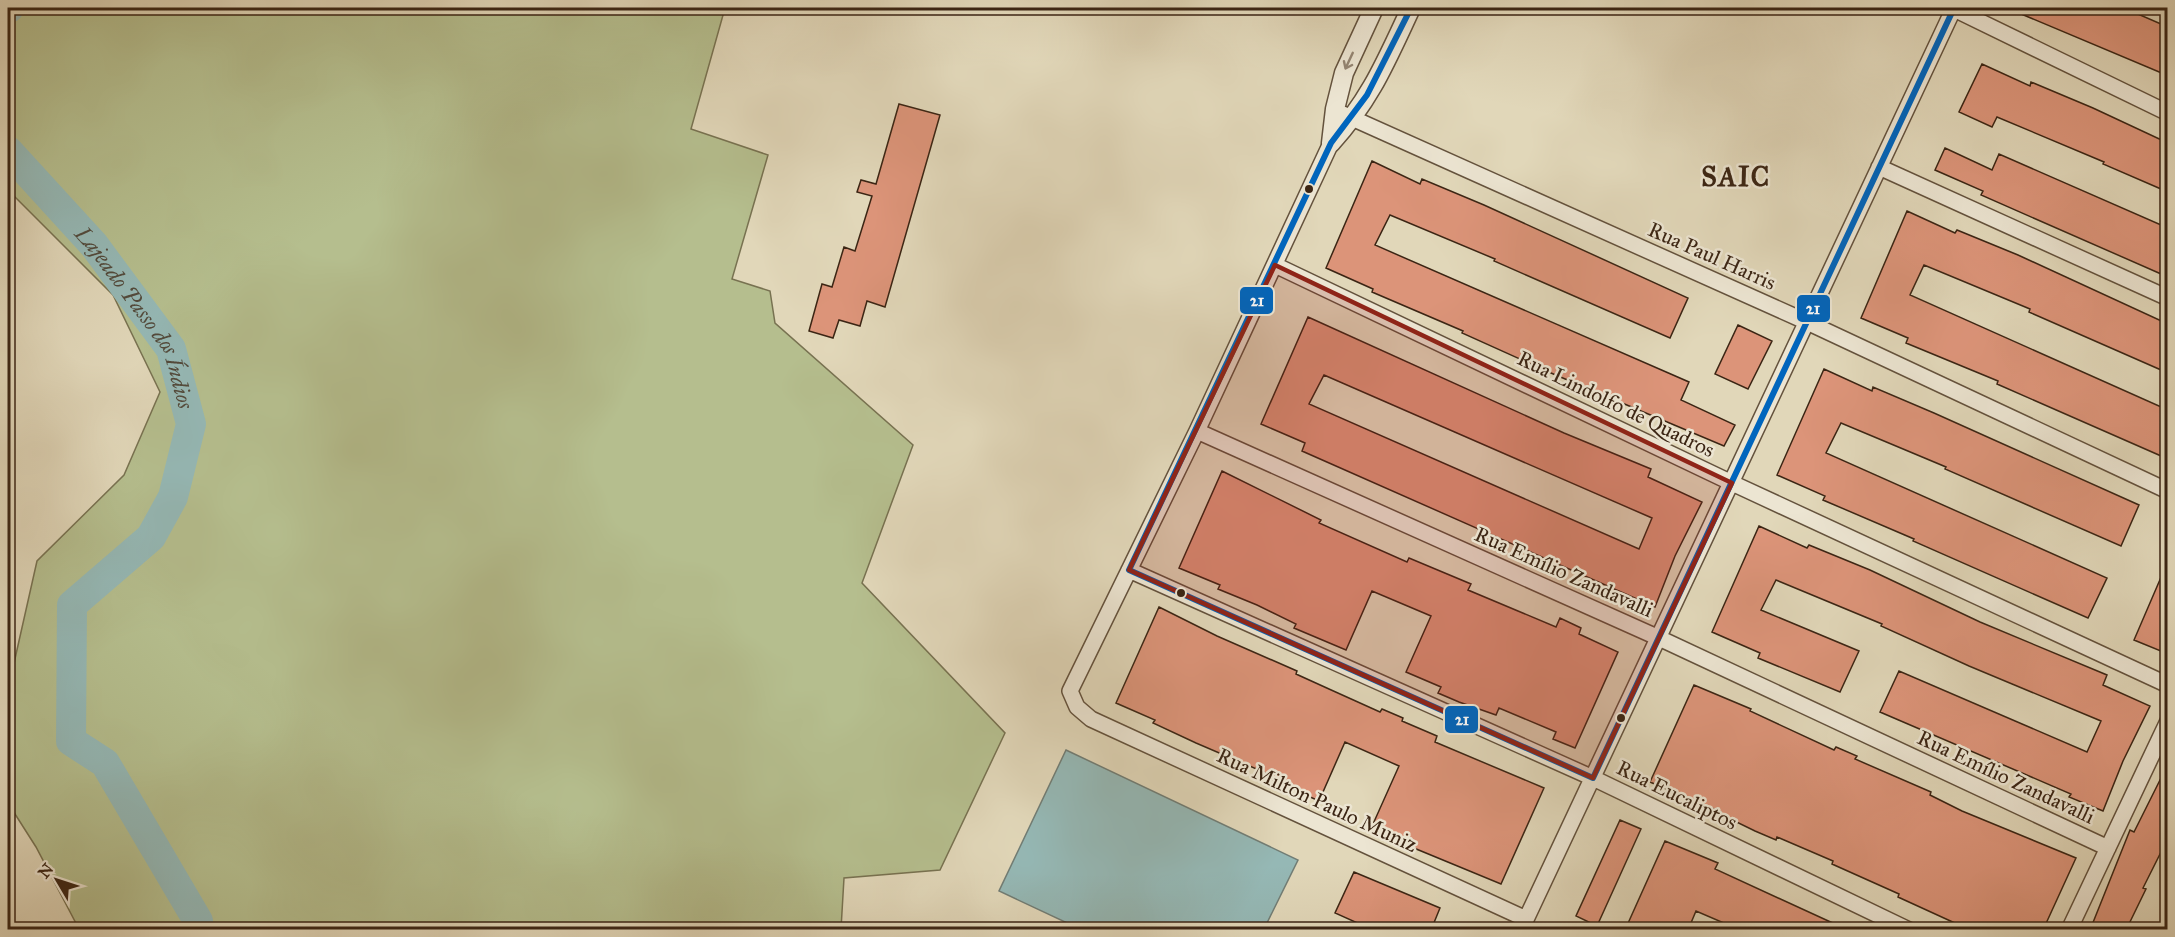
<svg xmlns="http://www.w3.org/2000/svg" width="2175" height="937" font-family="'IM FELL Great Primer',serif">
<rect width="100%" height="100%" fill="#e1d7b9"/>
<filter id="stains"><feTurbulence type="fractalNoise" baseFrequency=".00333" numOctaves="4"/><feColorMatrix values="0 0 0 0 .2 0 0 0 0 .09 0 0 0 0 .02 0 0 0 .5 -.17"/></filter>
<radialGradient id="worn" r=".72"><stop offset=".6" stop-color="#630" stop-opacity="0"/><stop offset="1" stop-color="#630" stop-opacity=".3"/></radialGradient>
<path fill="#b5be8e" stroke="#787251" stroke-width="1.5" d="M8,8H725L691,129L768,155L732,279L770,291L775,323L913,445L862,583L1005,733L940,870L844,878L841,929H79L36,847L8,803V676L12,672L37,561L124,475L160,392L113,295L8,190Z"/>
<path fill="#95b8b5" stroke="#717d75" stroke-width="1.5" d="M1066,750L1298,860L1264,929H1080L999,891Z"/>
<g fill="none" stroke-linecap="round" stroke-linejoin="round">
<g stroke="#95b8b5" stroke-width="30">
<path d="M8,8H9"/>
<path id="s1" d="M8,151L94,245L171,349L191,424L173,497L151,537L72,605L71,741L105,763L198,921L199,930"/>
</g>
</g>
<path fill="#dc9479" stroke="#3b2514" stroke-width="1.5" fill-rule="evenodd" d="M2007,8H2124L2168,27V67L2164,74Z
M1982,64L2030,86L2031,82L2093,108L2168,143V192L2103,164L2104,162L1997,117L1992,127L1959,112Z
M899,104L940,115L885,307L867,301L860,326L839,320L833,338L809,331L822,284L832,287L844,247L855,251L872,196L857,192L861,180L876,184Z
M1945,148L1992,170L1999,154L2168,228V277L1981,195L1983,191L1935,170Z
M1372,161L1420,184L1422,179L1484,205L1688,298L1670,338L1494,261L1495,259L1390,215L1375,245L1689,382L1681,400L1735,425L1724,446L1551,373L1462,333L1463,331L1372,292L1373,289L1326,268Z
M1907,211L1955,233L1957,230L2018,255L2168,324V373L2029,312L2030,309L1924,265L1910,295L2168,410V459L1997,384L1998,381L1906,343L1908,338L1861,318Z
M1308,317L1564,433L1651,469L1648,477L1702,502L1675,556L1655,607L1302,451L1305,443L1261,424ZM1324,375L1652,518L1639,549L1309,404Z
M1738,325L1772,341L1748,389L1715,374Z
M1824,369L1872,391L1873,387L1934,413L2139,505L2121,546L1945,469L1946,467L1841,423L1826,453L2107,578L2088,618L1913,541L1914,539L1823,500L1825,496L1777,475Z
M1222,471L1321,520L1319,523L1407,562L1409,558L1471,584L1468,590L1556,627L1560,618L1581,628L1579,634L1618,652L1575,748L1553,739L1556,732L1499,708L1496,715L1459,702L1438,693L1441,687L1406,672L1431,616L1372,591L1346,650L1294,628L1296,624L1257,605L1218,589L1220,585L1179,568Z
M1759,526L1807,548L1809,545L1870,570L1980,622L2107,675L2103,685L2150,706L2123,761L2103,811L2069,797L2071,794L1880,712L1899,671L2087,752L2101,721L1969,666L1881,626L1882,624L1776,580L1761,610L1859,651L1840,692L1758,658L1760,653L1712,632Z
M2168,561V654L2134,640Z
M1159,607L1217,636L1297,671L1296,674L1329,689L1380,712L1382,709L1403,718L1402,721L1437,736L1435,742L1544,788L1501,884L1409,846L1411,841L1373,824L1399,766L1345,742L1319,801L1264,776L1266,773L1196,743L1153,723L1155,720L1116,703Z
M1694,685L1751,709L1750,711L1834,750L1836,747L1857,756L1855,759L1931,792L1930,795L1962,811L2076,858L2043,930H1974L1957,924L1898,897L1899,894L1832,864L1833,861L1777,837L1776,840L1755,831L1720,814L1721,812L1650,782Z
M2168,764V838L2143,888L2146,889L2126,930H2090L2130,830L2134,832Z
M1620,820L1641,829L1597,926L1576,916Z
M1665,841L1718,863L1715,869L1848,930H1740L1696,911L1688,930H1625Z
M1354,872L1440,908L1431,930H1373L1335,913Z"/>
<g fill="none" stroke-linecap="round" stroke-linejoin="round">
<g stroke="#64523d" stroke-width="18">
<path id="minor" d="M1954,9L2168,113
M1343,114L1807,322L2168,491
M1331,143L1197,431L1070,691L1077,707L1091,719L1526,919
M1879,167L2168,298
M1275,265L1732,483L2168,685
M1197,431L1659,638L2108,848
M1129,570L1593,778L1909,930
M1521,930L1954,8
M2069,930L2168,721"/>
</g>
<g stroke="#64523d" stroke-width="21">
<path id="tertiary" d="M1331,143C1371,99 1386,61 1411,8
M1331,143L1335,109L1344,73L1374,8"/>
</g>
<use href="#minor" stroke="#ece5d2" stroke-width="15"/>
<use href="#tertiary" stroke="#ece5d2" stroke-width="18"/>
<g stroke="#ece5d2" stroke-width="10">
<path id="bus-1" d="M1411,8L1367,95L1331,143L1129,570L1593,778L1954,8"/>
</g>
<use href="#bus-1" stroke="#0065bd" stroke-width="6"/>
</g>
<defs><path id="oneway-shaft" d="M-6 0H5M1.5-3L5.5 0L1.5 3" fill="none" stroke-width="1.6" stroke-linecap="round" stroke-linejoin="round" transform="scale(1.5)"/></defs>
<use stroke="#948573" href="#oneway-shaft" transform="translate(1349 61) rotate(115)"/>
<path fill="#8f2418" fill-opacity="0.2" stroke="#8f2418" stroke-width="4.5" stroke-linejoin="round" d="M1275,265L1732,483L1593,778L1129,570Z"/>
<g fill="#3b2514" stroke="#ece5d2" stroke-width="2">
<circle cx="1309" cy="189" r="5"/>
<circle cx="1181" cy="593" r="5"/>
<circle cx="1621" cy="718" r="5"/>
</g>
<g text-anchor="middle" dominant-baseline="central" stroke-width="5" stroke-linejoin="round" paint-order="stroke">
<g font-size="21" fill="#3b2514" stroke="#ece5d2">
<text transform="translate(1712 256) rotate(24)">Rua Paul Harris</text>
<text transform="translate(1616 404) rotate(26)">Rua Lindolfo de Quadros</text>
<text transform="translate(1564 572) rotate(24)">Rua Emílio Zandavalli</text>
<text transform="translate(2006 777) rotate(25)">Rua Emílio Zandavalli</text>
<text transform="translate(1677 795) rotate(26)">Rua Eucaliptos</text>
<text transform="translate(1317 800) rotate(25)">Rua Milton Paulo Muniz</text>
</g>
<g font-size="22" font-style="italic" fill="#524a3c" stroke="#ece5d2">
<text stroke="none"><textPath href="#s1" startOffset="212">Lajeado Passo dos Índios</textPath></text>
</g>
<g font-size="27" font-weight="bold" letter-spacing="1.5" fill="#3b2514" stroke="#ece5d2">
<text x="1736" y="176">SAIC</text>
</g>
</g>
<g stroke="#ece5d2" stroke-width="2">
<rect x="1239" y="286" width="35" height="29" rx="6" fill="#0065bd"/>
<rect x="1796" y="294" width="35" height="29" rx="6" fill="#0065bd"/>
<rect x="1444" y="705" width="35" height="29" rx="6" fill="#0065bd"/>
</g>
<g font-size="16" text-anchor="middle" font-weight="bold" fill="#fff">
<text x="1257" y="306">21</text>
<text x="1813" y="314">21</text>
<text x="1462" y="725">21</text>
</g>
<rect width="2175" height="937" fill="none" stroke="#e1d7b9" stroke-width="30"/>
<rect x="9" y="9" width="2157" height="919" fill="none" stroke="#3b2514" stroke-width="3"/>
<rect x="15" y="15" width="2145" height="907" fill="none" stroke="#3b2514" stroke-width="1.5"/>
<g transform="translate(57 880) rotate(309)" stroke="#ece5d2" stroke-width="4.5" paint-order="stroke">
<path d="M0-4.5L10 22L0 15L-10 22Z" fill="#3b2514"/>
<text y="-9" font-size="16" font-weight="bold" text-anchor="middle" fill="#3b2514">N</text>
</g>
<rect width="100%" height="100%" filter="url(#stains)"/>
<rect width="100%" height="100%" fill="url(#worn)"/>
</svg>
